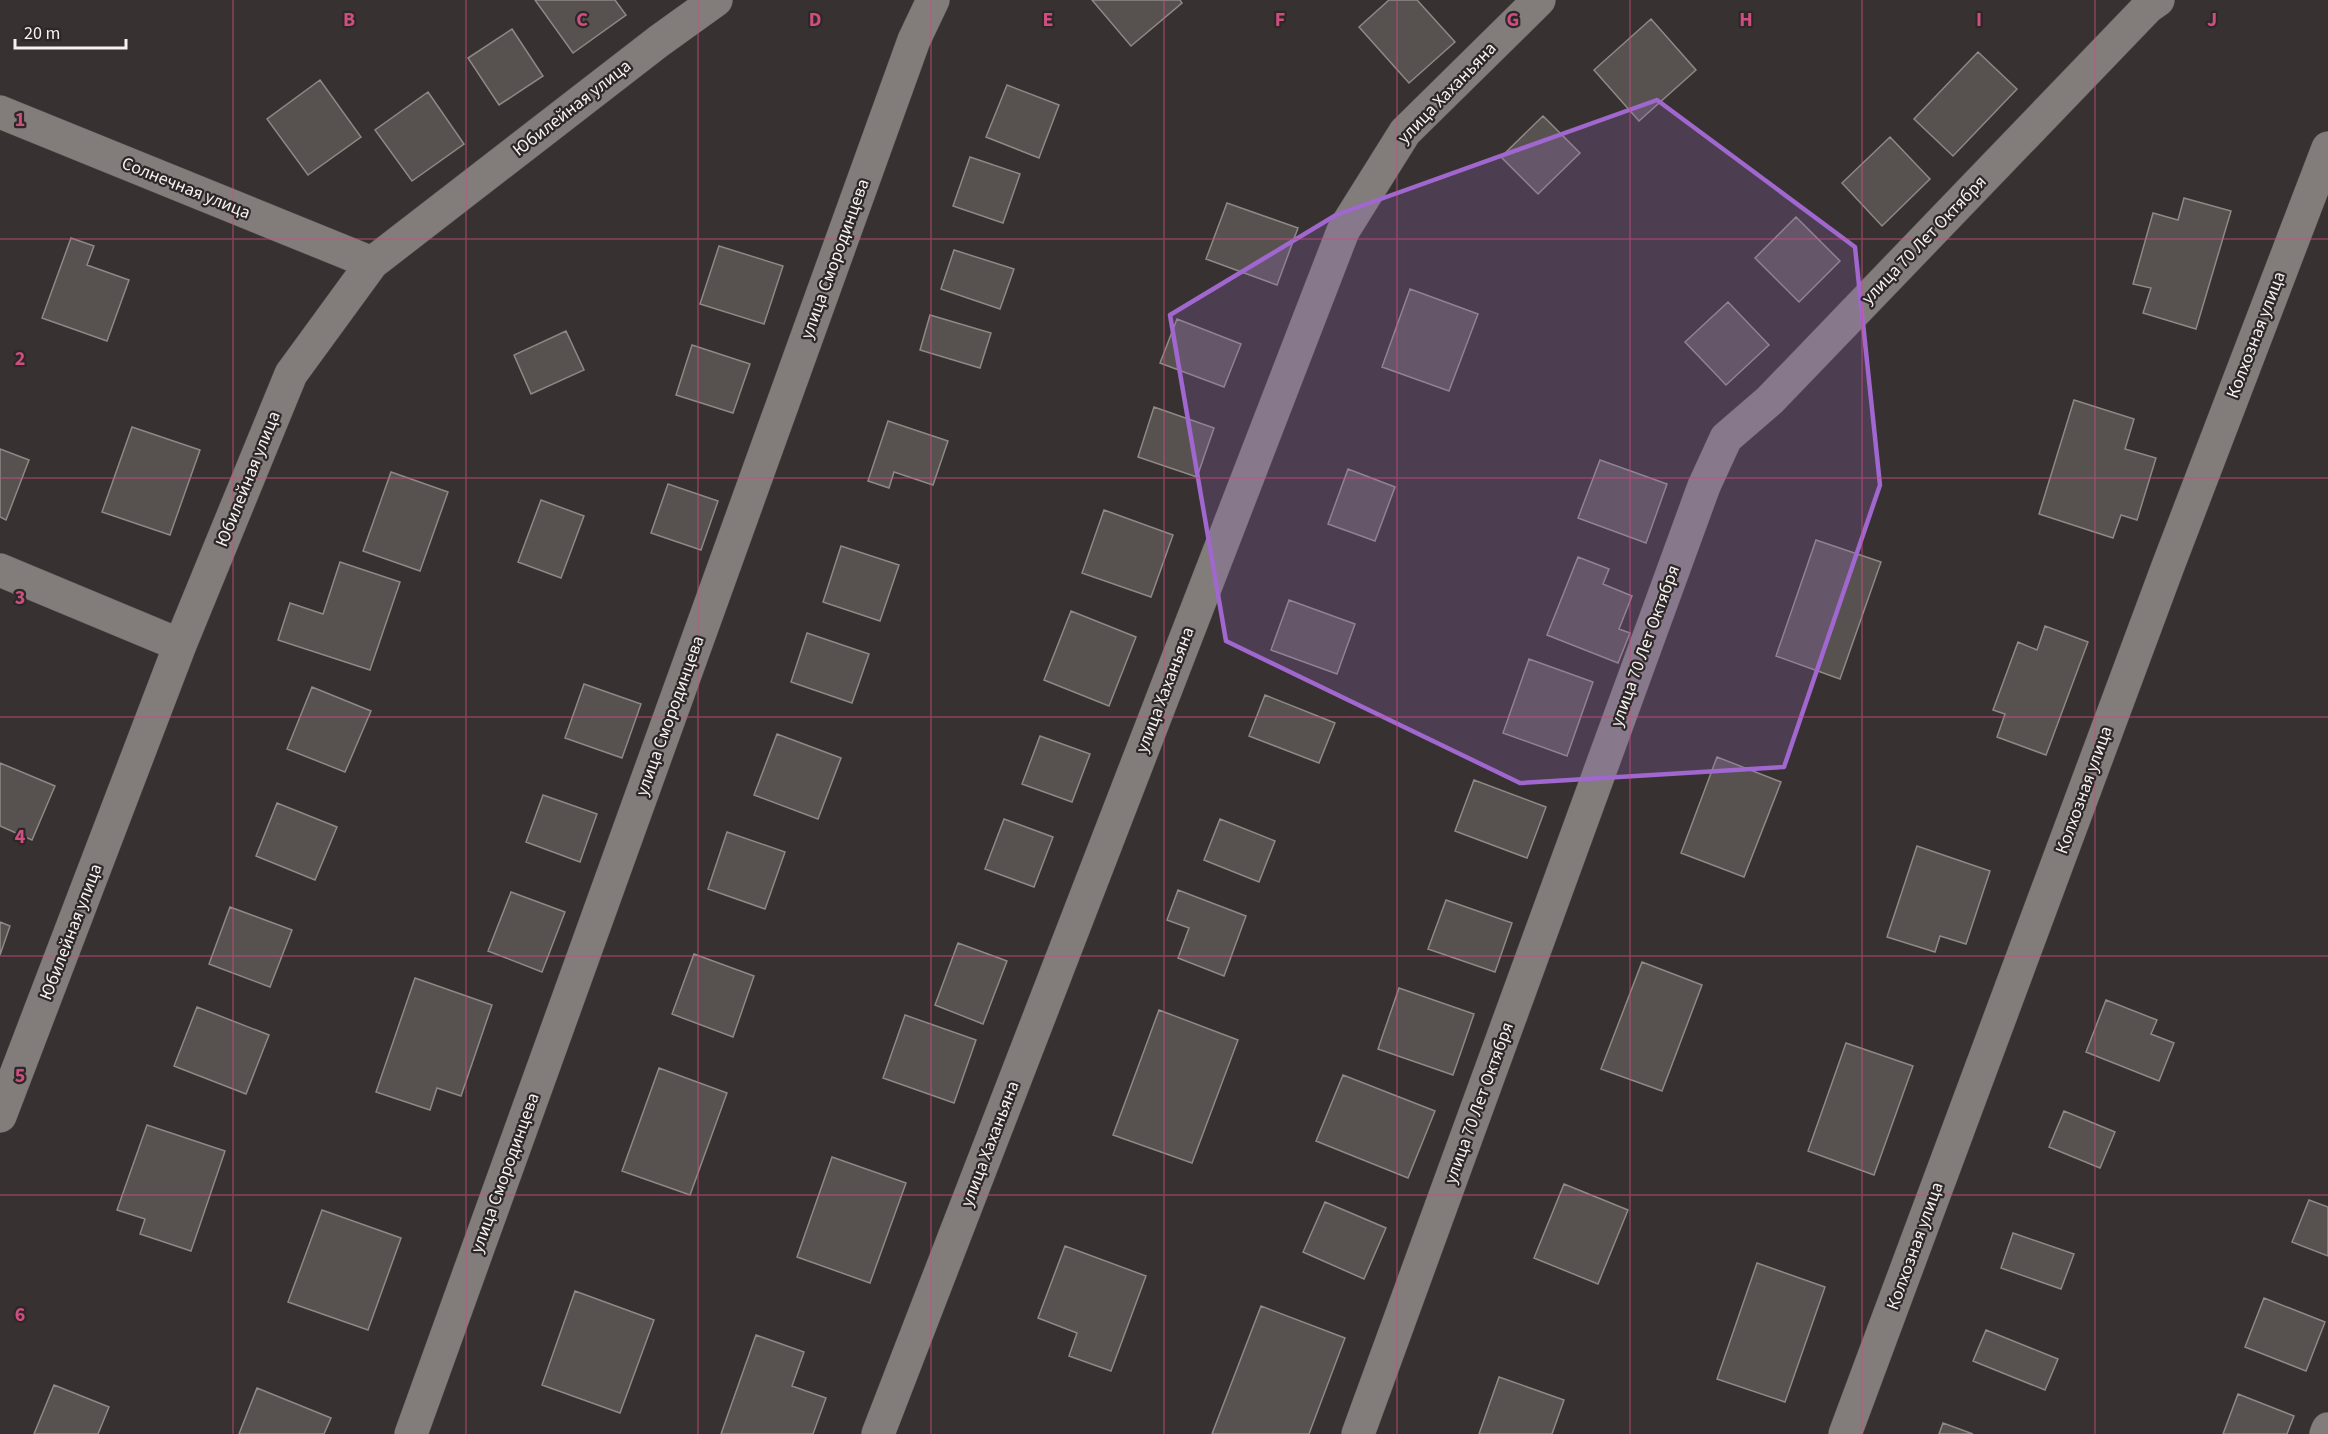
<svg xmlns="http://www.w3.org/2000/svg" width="2328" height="1434" font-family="'Source Sans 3',sans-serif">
<rect width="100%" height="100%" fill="#373231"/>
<path fill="#575250" stroke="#8e8886" stroke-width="1.5" d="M535,0H615L626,15L573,53Z
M1092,0H1180L1182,3L1131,46Z
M1389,0H1417L1455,42L1409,83L1359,27Z
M1651,19L1696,70L1639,121L1594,70Z
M512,29L543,76L499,105L468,58Z
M1978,52L2017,89L1953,156L1914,119Z
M320,80L361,137L308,175L267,119Z
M1007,85L1059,105L1039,158L986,137Z
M428,92L464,144L412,181L375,130Z
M1543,116L1580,153L1538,194L1501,157Z
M1890,137L1930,179L1882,226L1842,183Z
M970,157L1020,174L1003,223L953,206Z
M2184,198L2231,211L2196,329L2143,313L2151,288L2133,284L2153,213L2178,220Z
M1227,203L1298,228L1277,285L1206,259Z
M1796,217L1840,261L1799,302L1755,258Z
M71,238L94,246L87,265L129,280L107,341L42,318Z
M719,246L783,266L764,324L700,304Z
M954,250L1014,269L1000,309L941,289Z
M1410,289L1478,314L1449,391L1382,367Z
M1728,302L1769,345L1726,385L1685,342Z
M930,315L991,333L980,368L920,350Z
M1177,319L1241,344L1224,387L1160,363Z
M566,331L584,370L531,394L514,355Z
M692,345L750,364L733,413L676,395Z
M2074,400L2134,419L2125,449L2156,458L2137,520L2121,515L2113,538L2039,514Z
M1154,407L1214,428L1197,477L1138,457Z
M888,421L948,441L933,485L894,472L889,488L868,481Z
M132,427L200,450L170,535L102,512Z
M0,449L29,460L6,520L0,517Z
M1600,460L1667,484L1646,543L1578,518Z
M1348,469L1395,487L1375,541L1328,524Z
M391,472L448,492L420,571L363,551Z
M668,484L718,501L701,550L651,533Z
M541,500L584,516L561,578L518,562Z
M1104,510L1173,535L1151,597L1082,573Z
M1816,540L1881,562L1840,679L1776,656Z
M841,546L899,565L880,621L823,602Z
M1578,557L1609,569L1603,584L1632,596L1619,629L1630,633L1618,663L1547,635Z
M340,562L400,582L370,670L278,640L290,603L323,614Z
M1289,600L1355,624L1337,674L1271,650Z
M1071,611L1136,637L1109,706L1044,680Z
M2045,626L2088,642L2046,755L1997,737L2005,714L1993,710L2018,642L2037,650Z
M807,633L869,654L852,703L791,682Z
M1529,659L1593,682L1567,756L1503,733Z
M584,684L641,704L622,758L565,738Z
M312,687L371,711L345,772L287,749Z
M1265,695L1335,723L1319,763L1249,736Z
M777,734L841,758L818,819L754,795Z
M1040,736L1090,754L1072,802L1022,784Z
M1717,757L1781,782L1744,877L1681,853Z
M0,763L55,786L32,840L0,826Z
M1474,780L1546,807L1527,858L1455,831Z
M543,795L597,814L580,862L526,842Z
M277,803L337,827L315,880L256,856Z
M1004,819L1053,837L1034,887L985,869Z
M1220,819L1275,841L1259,882L1204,860Z
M727,832L785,852L765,909L708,889Z
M1917,846L1990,871L1966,944L1940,936L1935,952L1887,937Z
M1178,890L1246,916L1224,976L1178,958L1189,928L1167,920Z
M511,892L565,912L542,972L488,951Z
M1446,900L1512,923L1495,972L1428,949Z
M230,907L292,930L270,987L209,964Z
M0,922L10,926L0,955Z
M958,943L1007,961L983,1024L935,1005Z
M694,954L754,976L733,1037L672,1014Z
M1642,962L1702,985L1662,1091L1601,1069Z
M415,978L492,1005L461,1096L437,1088L430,1110L376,1092Z
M1399,988L1474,1014L1453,1075L1378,1049Z
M2106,1000L2157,1020L2151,1034L2174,1043L2159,1081L2086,1052Z
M197,1007L269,1035L246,1094L174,1066Z
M1159,1010L1238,1040L1192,1163L1113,1135Z
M905,1015L976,1040L954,1103L883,1078Z
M1846,1043L1913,1066L1874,1175L1808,1151Z
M659,1068L727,1093L690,1195L622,1171Z
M1343,1075L1435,1111L1408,1178L1316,1141Z
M2064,1111L2115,1132L2100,1168L2049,1147Z
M147,1125L225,1151L191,1251L140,1234L145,1219L117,1210Z
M832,1157L906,1183L870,1283L797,1257Z
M1564,1184L1628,1210L1598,1284L1534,1258Z
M2309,1200L2328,1207V1256L2292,1242Z
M1325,1202L1386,1228L1364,1279L1303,1252Z
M322,1210L401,1238L368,1330L288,1302Z
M2013,1233L2074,1254L2061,1289L2001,1268Z
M1065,1246L1146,1276L1111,1371L1069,1356L1077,1333L1038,1318Z
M1757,1263L1825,1287L1785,1402L1717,1379Z
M575,1291L654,1320L620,1413L542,1385Z
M2264,1298L2325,1322L2306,1371L2245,1347Z
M1261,1306L1345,1338L1309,1434H1212Z
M1986,1330L2058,1359L2045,1390L1973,1361Z
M756,1335L804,1352L792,1386L826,1398L813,1434H721Z
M1499,1377L1564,1400L1552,1434H1479Z
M54,1385L109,1407L98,1434H34Z
M257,1388L331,1418L324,1434H239Z
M2238,1394L2294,1416L2287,1434H2223Z
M1943,1423L1973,1434H1939Z"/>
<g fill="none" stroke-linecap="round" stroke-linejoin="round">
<g stroke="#524e4d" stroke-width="34">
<path id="minor" d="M0,112L372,263
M0,570L180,645
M0,1116L180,645L291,374L372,263L659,41L716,0
M411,1434L914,40L933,0
M878,1434L1343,231L1405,132L1539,0
M1358,1434L1704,486L1726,438L1770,400L2148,7L2158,0
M1845,1434L2168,566L2328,148
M2326,1434L2328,1429"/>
</g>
<use href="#minor" stroke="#827c7b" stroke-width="33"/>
</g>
<path fill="#a067ce" fill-opacity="0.2" stroke="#a067ce" stroke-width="4.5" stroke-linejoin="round" d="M1657,100L1855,247L1880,485L1784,767L1520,783L1226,641L1170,315L1336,215Z"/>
<path fill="none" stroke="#cf4e81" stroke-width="1.5" stroke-opacity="0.55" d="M233,0V1434M466,0V1434M698,0V1434M931,0V1434M1164,0V1434M1397,0V1434M1630,0V1434M1862,0V1434M2095,0V1434M0,239H2328M0,478H2328M0,717H2328M0,956H2328M0,1195H2328"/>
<g text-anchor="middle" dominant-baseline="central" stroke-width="4.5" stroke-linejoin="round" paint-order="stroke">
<g font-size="18" fill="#f6f2f2" stroke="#2d2827">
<text transform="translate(1447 93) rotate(-46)">улица Хаханьяна</text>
<text transform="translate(572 108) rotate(-38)">Юбилейная улица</text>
<text transform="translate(186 188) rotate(22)">Солнечная улица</text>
<text transform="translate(1924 240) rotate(-46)">улица 70 Лет Октября</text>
<text transform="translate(835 259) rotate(-70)">улица Смородинцева</text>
<text transform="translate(2256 335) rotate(-69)">Колхозная улица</text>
<text transform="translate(248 479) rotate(-68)">Юбилейная улица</text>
<text transform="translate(1645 646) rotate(-70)">улица 70 Лет Октября</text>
<text transform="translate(1165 690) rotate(-69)">улица Хаханьяна</text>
<text transform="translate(670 716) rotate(-70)">улица Смородинцева</text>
<text transform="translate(2084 790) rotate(-70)">Колхозная улица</text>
<text transform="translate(71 932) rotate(-69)">Юбилейная улица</text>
<text transform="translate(1479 1103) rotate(-70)">улица 70 Лет Октября</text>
<text transform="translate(990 1144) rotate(-69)">улица Хаханьяна</text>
<text transform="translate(505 1173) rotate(-70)">улица Смородинцева</text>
<text transform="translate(1915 1246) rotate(-70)">Колхозная улица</text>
</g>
</g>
<g font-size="20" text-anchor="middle" font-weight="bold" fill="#cf4e81" stroke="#2d2827" stroke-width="4.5" stroke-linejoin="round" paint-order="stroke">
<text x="349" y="26">B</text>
<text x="582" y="26">C</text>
<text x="815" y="26">D</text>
<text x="1048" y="26">E</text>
<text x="1280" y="26">F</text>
<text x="1513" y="26">G</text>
<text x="1746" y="26">H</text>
<text x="1979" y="26">I</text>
<text x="2212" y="26">J</text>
<text x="20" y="126">1</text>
<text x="20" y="365">2</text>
<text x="20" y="604">3</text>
<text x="20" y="843">4</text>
<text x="20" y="1082">5</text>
<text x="20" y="1321">6</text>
</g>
<path d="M15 39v9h111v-9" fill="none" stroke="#f6f2f2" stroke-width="3"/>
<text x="24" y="39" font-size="18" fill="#f6f2f2" stroke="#2d2827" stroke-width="4.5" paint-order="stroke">20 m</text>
</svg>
